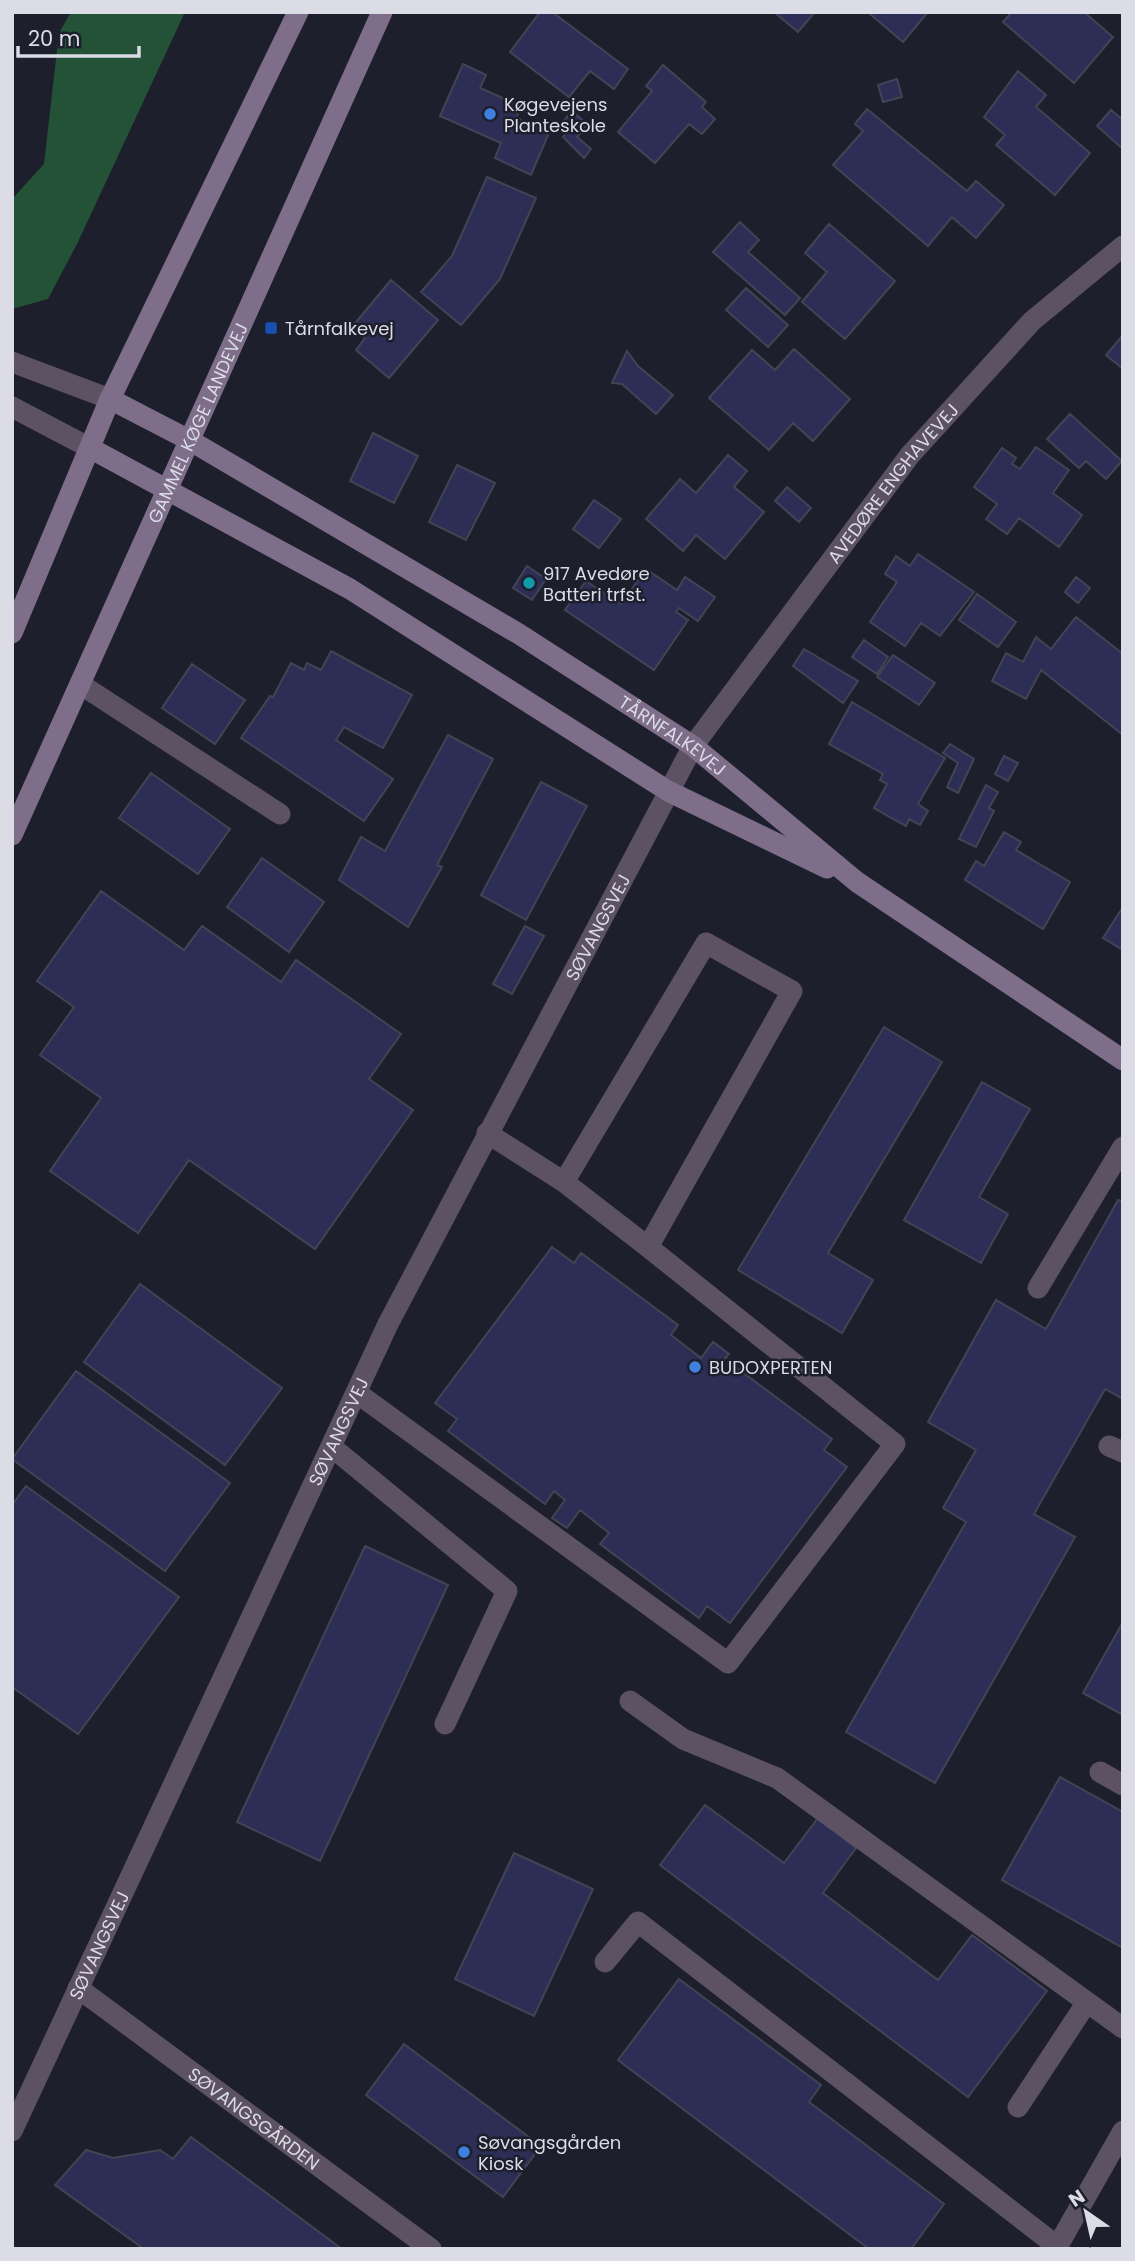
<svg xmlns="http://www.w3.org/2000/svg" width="1135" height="2261" font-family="Poppins,sans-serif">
<rect width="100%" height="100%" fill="#1e1f2d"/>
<path fill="#235237" d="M71,12H185L77,244L48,299L12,309V199L44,164L59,33Z"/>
<path fill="#2d2e55" stroke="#424454" stroke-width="2" d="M540,12H552L628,69L614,89L590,71L569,97L510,52Z
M774,12H815L798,32Z
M872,12H928L903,42L870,14Z
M1012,12H1084L1113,37L1074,83L1003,22Z
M463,64L486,75L480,88L521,106L516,118L549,133L531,175L495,158L501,143L440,116Z
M663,65L706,102L702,107L715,119L702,134L689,124L655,163L618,132L652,91L646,86Z
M1018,71L1046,95L1036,107L1090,153L1055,195L996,145L1005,135L984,117Z
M897,79L902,97L883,102L878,85Z
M867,109L967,191L976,181L1004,205L976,238L952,217L928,246L833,165L863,131L855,124Z
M1111,110L1123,120V149L1097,126Z
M572,111L588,125L577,137L591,149L584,158L563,137L569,129L562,123Z
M487,177L536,198L500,279L461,325L421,292L452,256Z
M740,222L759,240L748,252L800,298L785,315L713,252Z
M829,224L895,281L845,339L802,302L827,272L805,253Z
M391,280L438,320L389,378L356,350L365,338L352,327Z
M746,288L788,325L768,347L726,310Z
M1123,335V369L1106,355Z
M794,349L850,399L813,441L793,423L769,450L709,398L752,350L775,370Z
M627,351L638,366L673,395L656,414L622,384L612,383Z
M1070,414L1122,461L1106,479L1086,461L1079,468L1047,439Z
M373,433L418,456L394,503L350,481Z
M1036,447L1069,470L1053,493L1082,515L1059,547L1019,518L1007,534L986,519L997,504L974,487L1002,448L1016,458L1012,464L1020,469Z
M728,455L747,471L734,487L764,512L725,559L696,535L683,551L646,519L680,479L696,493Z
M457,465L495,483L466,540L429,522Z
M787,487L811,508L799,522L775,501Z
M594,500L621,519L599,548L573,529Z
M918,554L974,592L940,636L921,623L905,646L870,622L897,582L885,574L896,556L910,566Z
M527,566L546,579L532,600L513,588Z
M646,569L677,590L685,577L715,597L698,621L679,608L676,612L688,620L654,670L565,610L586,581L621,604Z
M1076,577L1090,588L1078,603L1065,592Z
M977,594L1016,622L998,647L959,620Z
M1076,617L1123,654V735L1041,670L1026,699L992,681L1006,653L1023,662L1036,637L1051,649Z
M864,640L888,657L877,674L852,657Z
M804,649L858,681L843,703L793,666Z
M331,651L412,695L383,748L344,727L336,740L393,779L364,821L241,738L270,696L273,697L291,663L304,670L307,663L321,670Z
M893,655L935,683L919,705L877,677Z
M192,664L245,700L215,744L162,708Z
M852,702L945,758L918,804L928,811L920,825L909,819L906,826L874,808L887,784L880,780L883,774L829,744Z
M448,735L493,759L437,865L442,867L408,927L339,880L361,837L385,851Z
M950,744L974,759L958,793L947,787L958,763L943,753Z
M1004,756L1018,763L1008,781L995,774Z
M151,773L230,829L198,874L119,818Z
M541,782L587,806L526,920L481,895Z
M986,785L998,792L989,808L994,811L976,847L959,839Z
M1004,832L1021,842L1016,850L1070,882L1043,929L965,880L976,861L984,866Z
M262,858L324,902L289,952L227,907Z
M101,891L184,950L202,926L281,982L296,960L401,1034L369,1079L413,1110L315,1249L189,1160L138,1233L50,1171L101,1098L40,1055L74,1007L37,981Z
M1123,907V950L1103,938Z
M525,926L544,936L512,994L493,984Z
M884,1027L942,1062L828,1253L873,1280L842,1333L738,1270Z
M982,1082L1030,1109L979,1197L1008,1214L981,1263L904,1220Z
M1118,1200L1123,1202V1399L1105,1389L1034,1514L1075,1537L935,1783L846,1732L966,1522L943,1508L976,1450L928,1422L996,1300L1046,1329Z
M552,1247L574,1263L581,1253L678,1325L671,1335L701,1358L713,1342L729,1354L716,1369L726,1376L734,1366L832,1439L824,1450L847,1467L730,1623L707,1606L699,1618L600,1544L609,1533L580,1510L567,1528L552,1518L565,1500L554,1491L545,1504L448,1431L457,1419L435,1403Z
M140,1284L282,1388L225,1465L84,1362Z
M76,1371L230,1483L165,1571L12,1459Z
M26,1486L179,1597L78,1734L12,1687V1505Z
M365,1546L448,1585L320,1861L237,1822Z
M1123,1622V1715L1083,1693Z
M1060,1777L1123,1812V1948L1002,1880Z
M705,1805L784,1863L818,1818L856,1848L823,1893L938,1980L972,1935L1047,1991L968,2097L660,1865Z
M514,1853L593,1889L534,2016L455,1979Z
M679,1979L821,2085L809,2102L944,2204L911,2249H869L618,2060Z
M404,2044L541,2146L503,2197L366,2095Z
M191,2137L342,2249H144L55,2185L86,2150L113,2158L160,2150L173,2159Z"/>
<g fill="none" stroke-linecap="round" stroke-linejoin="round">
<path stroke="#5c5263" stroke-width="21" d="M80,684L280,814
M487,1133L564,1182L648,1247L792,991L706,943L564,1182
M1038,1288L1123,1147
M357,1393L728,1663L895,1444L648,1247
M1109,1446L1123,1452
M333,1448L507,1591L445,1724
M630,1701L683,1739L777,1778L1123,2028
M1100,1772L1123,1785
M605,1962L638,1922L1058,2247
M1018,2107L1087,2002"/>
<g stroke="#5c5263" stroke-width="21">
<path d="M12,362L110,399"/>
<path d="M12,407L90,448"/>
<path id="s1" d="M78,1988L431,2249"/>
<path id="s2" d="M12,2131L388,1324L693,746L910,455L1032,321L1123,246"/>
<path d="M1056,2249L1123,2131"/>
</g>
<g stroke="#7e6e8a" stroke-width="21">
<path id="s3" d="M110,399L191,441L519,634L693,746L857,882L1123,1060"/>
<path d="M90,448L350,589L668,791L827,868"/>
<path d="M12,633L110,399L298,12"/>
<path id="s4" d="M12,835L382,12"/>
</g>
</g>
<g fill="#3f7fe0" stroke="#1e1f2d" stroke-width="2.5">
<circle cx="490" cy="114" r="7"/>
<circle cx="695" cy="1367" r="7"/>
<circle cx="464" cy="2152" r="7"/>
</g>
<rect fill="#1a4fb4" stroke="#1e1f2d" stroke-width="2.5" x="264" y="321" width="14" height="14" rx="3.5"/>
<circle fill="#0f9aa8" stroke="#1e1f2d" stroke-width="2.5" cx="529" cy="583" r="7"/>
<g text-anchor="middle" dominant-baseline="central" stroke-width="5" stroke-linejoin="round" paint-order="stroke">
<g font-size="18" fill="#dbdce5" stroke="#1e1f2d" text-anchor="start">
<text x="504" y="104">Køgevejens<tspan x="504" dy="21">Planteskole</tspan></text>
<text x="285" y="328">Tårnfalkevej</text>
<text x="543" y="573">917 Avedøre<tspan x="543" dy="21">Batteri trfst.</tspan></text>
<text x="709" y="1367">BUDOXPERTEN</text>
<text x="478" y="2142">Søvangsgården<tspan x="478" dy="21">Kiosk</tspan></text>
</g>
<g font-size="18" fill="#dbdce5" stroke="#1e1f2d">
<text stroke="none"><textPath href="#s4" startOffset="452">GAMMEL KØGE LANDEVEJ</textPath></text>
<text stroke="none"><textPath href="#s2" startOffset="1874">AVEDØRE ENGHAVEVEJ</textPath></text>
<text stroke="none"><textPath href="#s3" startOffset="656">TÅRNFALKEVEJ</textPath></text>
<text stroke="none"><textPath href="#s2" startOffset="1339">SØVANGSVEJ</textPath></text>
<text stroke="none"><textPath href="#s2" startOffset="772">SØVANGSVEJ</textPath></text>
<text stroke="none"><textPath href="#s2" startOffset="205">SØVANGSVEJ</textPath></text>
<text stroke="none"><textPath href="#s1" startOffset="219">SØVANGSGÅRDEN</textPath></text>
</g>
</g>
<rect width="1135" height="2261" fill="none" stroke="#dbdce5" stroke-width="28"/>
<g transform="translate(1086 2212) rotate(326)" stroke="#1e1f2d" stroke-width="5" paint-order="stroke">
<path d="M0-5L12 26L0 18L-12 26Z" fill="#dbdce5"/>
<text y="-10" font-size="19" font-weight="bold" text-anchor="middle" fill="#dbdce5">N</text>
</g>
<path d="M18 46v10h121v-10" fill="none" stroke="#dbdce5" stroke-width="3.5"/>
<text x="28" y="46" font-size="21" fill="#dbdce5" stroke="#1e1f2d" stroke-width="5" paint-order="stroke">20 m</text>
</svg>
